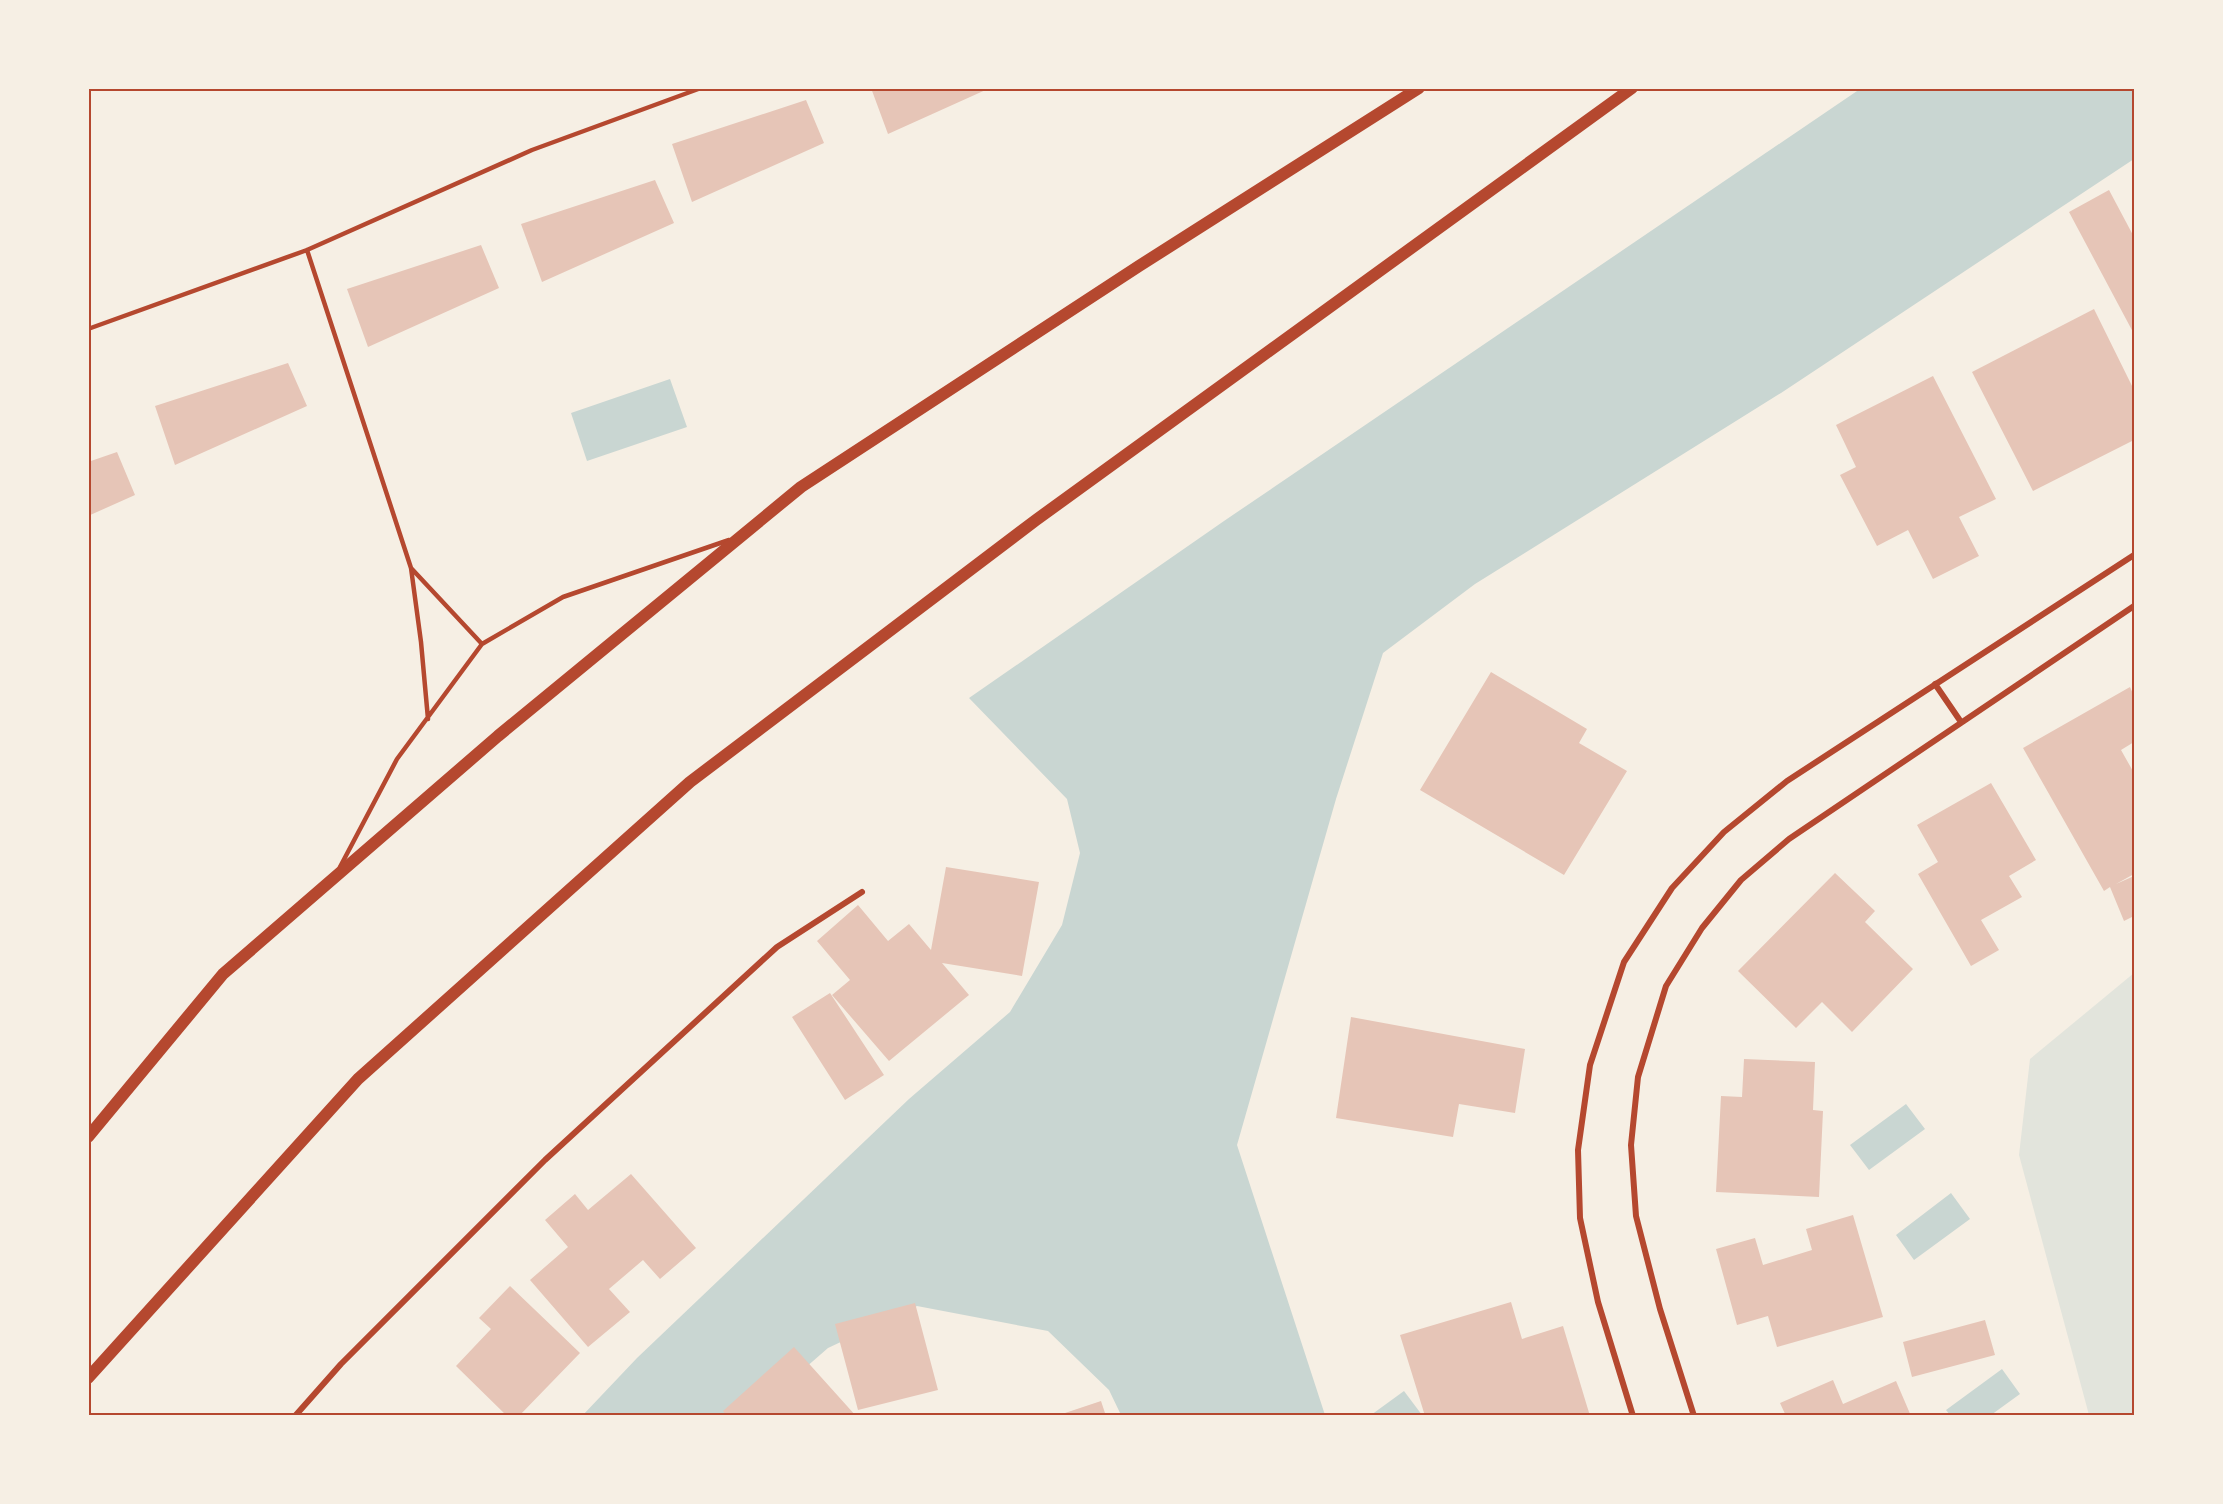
<svg xmlns="http://www.w3.org/2000/svg" width="2223" height="1504" font-family="'PT Sans Narrow',sans-serif">
<rect width="100%" height="100%" fill="#f6efe4"/>
<path fill="#e2e4dc" d="M2134,973V1415H2089L2019,1155L2030,1059Z"/>
<path fill="#c9d6d2" d="M1860,89H2134V159L1781,393L1475,584L1383,653L1336,799L1237,1145L1325,1415H1121L1109,1390L1048,1331L917,1306L828,1348L751,1415L582,1416L637,1358L909,1099L1010,1012L1062,925L1080,853L1067,799L969,698L1224,521Z
M670,379L687,427L587,461L571,413Z
M1906,1104L1925,1129L1869,1170L1850,1145Z
M1951,1193L1970,1219L1914,1260L1896,1235Z
M2002,1369L2020,1394L1991,1415H1950L1946,1410Z
M1404,1391L1422,1415H1371Z"/>
<path fill="#e6c5b7" d="M871,88H990L888,134Z
M806,100L824,143L692,202L672,144Z
M655,180L674,223L542,282L521,224Z
M2109,190L2134,237V334L2069,212Z
M481,245L499,288L368,347L347,289Z
M2094,309L2134,390V440L2033,491L1972,372Z
M288,363L307,406L175,465L155,406Z
M1933,376L1996,499L1959,517L1979,556L1933,579L1908,530L1877,546L1840,475L1856,467L1836,425Z
M117,452L135,495L88,516V462Z
M1491,672L1587,729L1579,743L1627,771L1564,875L1420,790Z
M2130,687L2134,696V742L2121,750L2134,773V874L2116,884L2134,876V916L2124,921L2110,887L2104,891L2023,748Z
M1991,783L2036,860L2009,876L2022,897L1981,920L1999,950L1971,966L1918,874L1938,862L1917,825Z
M946,867L1039,882L1022,976L942,963L969,995L889,1061L832,995L850,980L817,941L858,905L888,941L909,924L931,950Z
M1835,873L1875,911L1865,922L1913,969L1852,1032L1822,1002L1796,1028L1738,971Z
M830,993L884,1075L845,1100L792,1017Z
M1351,1017L1525,1049L1515,1113L1459,1104L1453,1137L1336,1118Z
M1744,1059L1815,1062L1813,1110L1823,1111L1819,1197L1716,1192L1721,1096L1742,1097Z
M631,1174L696,1248L660,1279L643,1260L609,1289L630,1312L588,1347L530,1280L568,1247L545,1220L575,1194L588,1210Z
M1853,1215L1883,1317L1777,1347L1768,1316L1737,1325L1716,1249L1755,1238L1763,1265L1812,1250L1806,1229Z
M510,1286L580,1353L519,1416H507L456,1366L491,1329L479,1318Z
M1511,1302L1522,1339L1563,1326L1590,1416H1425L1400,1335Z
M915,1303L938,1390L858,1410L835,1324Z
M1985,1320L1995,1355L1912,1377L1903,1342Z
M794,1347L856,1416H727L723,1411Z
M1833,1380L1843,1404L1896,1381L1911,1416H1786L1780,1403Z
M1101,1401L1106,1416H1059V1415Z"/>
<g fill="none" stroke-linecap="round" stroke-linejoin="round">
<path stroke="#b5482f" stroke-width="4.5" d="M307,250L411,568L421,642L428,719
M88,329L307,250L532,150L701,88
M411,568L482,644
M340,867L397,759L482,644L563,597L729,540"/>
<path stroke="#b5482f" stroke-width="6" d="M1935,684L1961,722
M295,1416L341,1364L545,1160L777,947L862,892
M1633,1416L1598,1302L1580,1218L1578,1150L1590,1065L1624,962L1672,888L1724,832L1787,781L2134,555
M1694,1416L1660,1309L1636,1216L1631,1145L1638,1077L1666,986L1702,928L1741,880L1789,839L2134,606"/>
<path stroke="#b5482f" stroke-width="12" d="M88,1137L223,974L498,736L801,487L1139,266L1419,88
M88,1378L358,1079L690,782L1036,520L1632,88"/>
</g>
<rect width="2223" height="1504" fill="none" stroke="#f6efe4" stroke-width="180"/>
<rect x="90" y="90" width="2043" height="1324" fill="none" stroke="#b5482f" stroke-width="2"/>
</svg>
